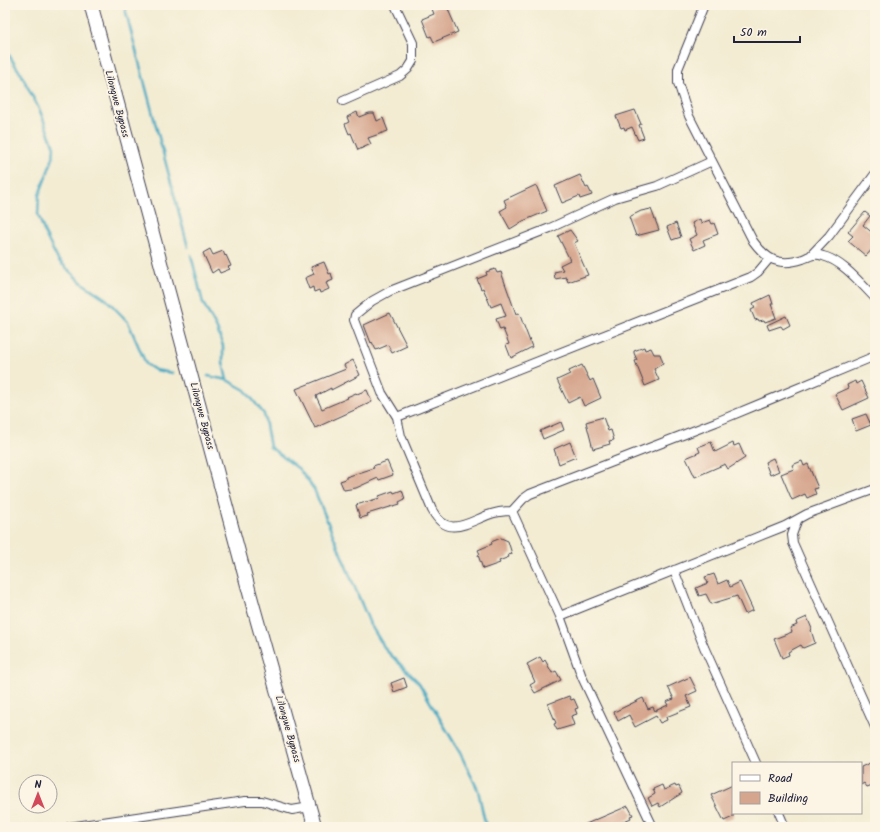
<svg xmlns="http://www.w3.org/2000/svg" width="880" height="832" font-family="Kalam,sans-serif">
<rect width="100%" height="100%" fill="#fcf5e5"/>
<filter id="ink" filterUnits="userSpaceOnUse"><feTurbulence type="fractalNoise" baseFrequency=".025" numOctaves="2"/><feDisplacementMap in="SourceGraphic" scale="8" xChannelSelector="R" yChannelSelector="G"/><feConvolveMatrix kernelMatrix="1 2 1 2 8 2 1 2 1" color-interpolation-filters="sRGB"/></filter>
<filter id="wash" filterUnits="userSpaceOnUse"><feTurbulence type="fractalNoise" baseFrequency=".012" numOctaves="4" result="noise"/><feDisplacementMap in="SourceGraphic" scale="16" xChannelSelector="R" yChannelSelector="G"/><feGaussianBlur stdDeviation="0.9" result="paint"/><feColorMatrix in="noise" values="0 0 0 0 0 0 0 0 0 0 0 0 0 0 0 0 0 1.4 0 .05"/><feComposite in="paint" operator="in"/></filter>
<g filter="url(#wash)">
<rect width="100%" height="100%" fill="#f3ecd3"/>
<g fill="none" stroke-linecap="round" stroke-linejoin="round">
<path stroke="#43a9c3" stroke-width="2.5" d="M124,5L188,247
M5,49L21,74L40,111L54,147L53,158L39,195L38,214L45,234L58,260L82,283L106,299L128,322L146,364L155,370L173,373
M191,255L203,303L217,329L223,346V362L227,380
M208,376L227,380L245,390L264,414L270,447L299,469L314,489L370,624L386,650L419,683L460,753L478,790L486,827"/>
</g>
<g id="blocks">
<path fill="#d6a58d" d="M441,5H446L458,32L434,42L431,36L429,37L422,19L434,14L432,9Z
M635,110L641,124L639,125L644,138L638,140L632,127L625,130L624,127L621,128L616,116Z
M357,112L359,117L369,113H374L377,121L383,118L388,131L368,138L371,144L358,150L351,133L349,134L345,124L349,122L347,117Z
M580,175L586,188L588,187L592,195L580,199L579,196L562,203L555,186Z
M536,185L547,211L523,221L510,229L500,211L507,207L504,200Z
M651,209L659,230L636,236L629,217L641,211Z
M865,212L870,216L863,225L875,235V246L866,256L848,241L853,236L848,232Z
M700,219L701,223L710,220L712,224L714,223L718,234L703,240L705,245L694,250L689,239L697,235L692,223Z
M676,223L681,237L672,240L667,227Z
M570,230L578,241L574,243L588,275L568,282L566,277L555,279L554,272L563,270L560,265L570,260L558,236Z
M210,249L213,255L223,251L225,256L226,255L231,266L228,267L230,269L220,273L218,269L212,273L203,253Z
M324,262L329,274L331,273L333,280L326,283L329,289L320,293L319,290L314,292L313,287L309,289L305,278L314,274L311,267Z
M495,269L497,273L501,272L516,314L519,313L532,347L511,358L506,345L509,344L503,329L500,330L496,319L506,316L501,303L491,307L483,288L481,289L477,279L487,275L486,272Z
M770,295L773,304H771L776,318L765,322L764,320L759,321L758,319L755,320L751,310L755,308L753,303Z
M390,313L407,346L392,353L388,345L376,350L372,342L371,343L364,325Z
M786,316L790,325L783,329L781,326L769,330L767,325Z
M644,347L645,350L651,348L654,354H660L663,363L654,369L659,380L645,386L635,361L637,360L634,353V351Z
M353,360L360,375L331,390V388L316,396L322,409L348,398L347,397L356,393L357,394L367,390L372,402L315,428L296,389L346,369L344,365Z
M582,365L590,381L593,379L601,398L584,406L580,397L568,403L557,380L570,374L569,371Z
M855,381L856,384L861,381L869,398L843,410L835,394L848,388L847,385Z
M866,414L871,425L856,431L852,419Z
M603,417L608,431L611,430L614,440L609,441L610,444L593,449L586,422Z
M561,422L564,430L543,439L540,431Z
M570,442L576,457L559,464L554,449Z
M711,442L715,452L733,443L734,446L739,444L745,458L728,469L725,464L695,477L686,458L700,452L698,447Z
M773,458L779,471L770,475L765,462Z
M387,461L393,475L379,480L378,478L356,488L344,490L340,481L346,479V477L374,468L373,466Z
M802,461L804,466L808,464L815,481L818,488L814,489L816,494L807,498L805,494L792,500L781,474L794,469L792,465Z
M402,490L405,499L399,502L400,504L367,514L368,516L360,518L356,505L380,498L379,496L393,491L394,493Z
M501,538L508,541L512,554L508,555L509,557L499,561L500,563L483,569L478,555L480,554L478,550L492,544L491,542Z
M714,574L718,584L727,580L730,587L740,582L753,610L745,614L737,596L711,604L706,594L699,596L696,588L708,583L705,577Z
M807,617L812,629L811,630L815,643L803,648L801,645L788,652L789,655L782,658L774,639L792,632L790,628L797,625L796,622Z
M540,657L543,662L545,660L552,673L556,671L561,680L535,693L530,685L535,682L527,664Z
M690,677L697,691L686,696L691,707L666,717L667,720L660,723L656,716L635,727L629,715L618,721L614,712L643,698L648,709L653,707L655,711L668,705L666,702L674,699L668,687Z
M404,678L407,687L394,692L391,683Z
M569,696L571,700L574,699L578,708L575,709L577,714L571,716L574,725L557,730L554,724L556,723L548,704Z
M870,763L875,774V784L867,787L864,783L861,785V767Z
M662,785L664,790L675,785L676,787L679,786L682,793L660,807L658,803L652,806L648,798L655,794L653,789Z
M733,785V817L724,821L711,795Z
M628,806L633,815L630,816L631,818L620,823H614L604,827H579Z"/>
</g>
</g>
<g filter="url(#ink)">
<use href="#blocks" fill-opacity="0" stroke="#414052" stroke-width="1"/>
<g fill="none" stroke-linecap="round" stroke-linejoin="round">
<g stroke="#414052" stroke-width="10">
<path id="street" d="M704,5L678,69V83L689,116L753,241C767,260 779,267 803,259C810,256 815,253 823,256C843,261 861,284 875,298
M343,101L400,76L408,69L413,61V43L395,5
M811,255L829,236L875,174
M397,417L751,277L758,272L769,259
M512,511C503,511 496,512 488,515C465,524 447,538 432,510L401,436L397,417L382,393L354,320L355,315L372,301L390,291L550,228L615,198L657,186L712,161
M512,511L523,499L530,494L716,422L875,356
M512,511L560,616L582,677L653,827
M797,521L792,535L793,543L875,727
M674,570L704,647L756,763
M560,616L785,526L807,514L875,489
M779,813L785,827
M69,827L245,801H262L292,810L310,807"/>
</g>
<g stroke="#414052" stroke-width="15">
<path id="primary" d="M91,5L252,602L315,827"/>
</g>
<use href="#street" stroke="#fff" stroke-width="8"/>
<use href="#primary" stroke="#fff" stroke-width="13"/>
</g>
</g>
<g text-anchor="middle" dominant-baseline="central" stroke-width="4" stroke-linejoin="round" paint-order="stroke">
<g font-size="10" fill="#22223b" stroke="#fcf5e5">
<text transform="translate(117 104) rotate(75)">Lilongwe Bypass</text>
<text transform="translate(202 416) rotate(75)">Lilongwe Bypass</text>
<text transform="translate(288 729) rotate(74)">Lilongwe Bypass</text>
</g>
</g>
<rect width="880" height="832" fill="none" stroke="#fcf5e5" stroke-width="20"/>
<rect x="732" y="762" width="130" height="52" fill="#fcf5e5" stroke="#a5a1a1"/>
<rect x="740" y="775" width="20" height="6" fill="#ffffff" stroke="#a5a1a1"/>
<text x="768" y="782" font-size="12" fill="#22223b">Road</text>
<rect x="740" y="792" width="20" height="12" fill="#d6a58d" stroke="#a5a1a1"/>
<text x="768" y="802" font-size="12" fill="#22223b">Building</text>
<g transform="translate(38 794)"><circle r="19" fill="#fcf5e5" stroke="#a5a1a1"/>
<path d="M0-3L7 15L0 10L-7 15Z" fill="#d1495b"/>
<text y="-6" font-size="11" font-weight="bold" text-anchor="middle" fill="#22223b">N</text>
</g>
<path d="M734 36v6h66v-6" fill="none" stroke="#22223b" stroke-width="2"/>
<text x="740" y="36" font-size="12" fill="#22223b" stroke="#fcf5e5" stroke-width="3" paint-order="stroke">50 m</text>
</svg>
